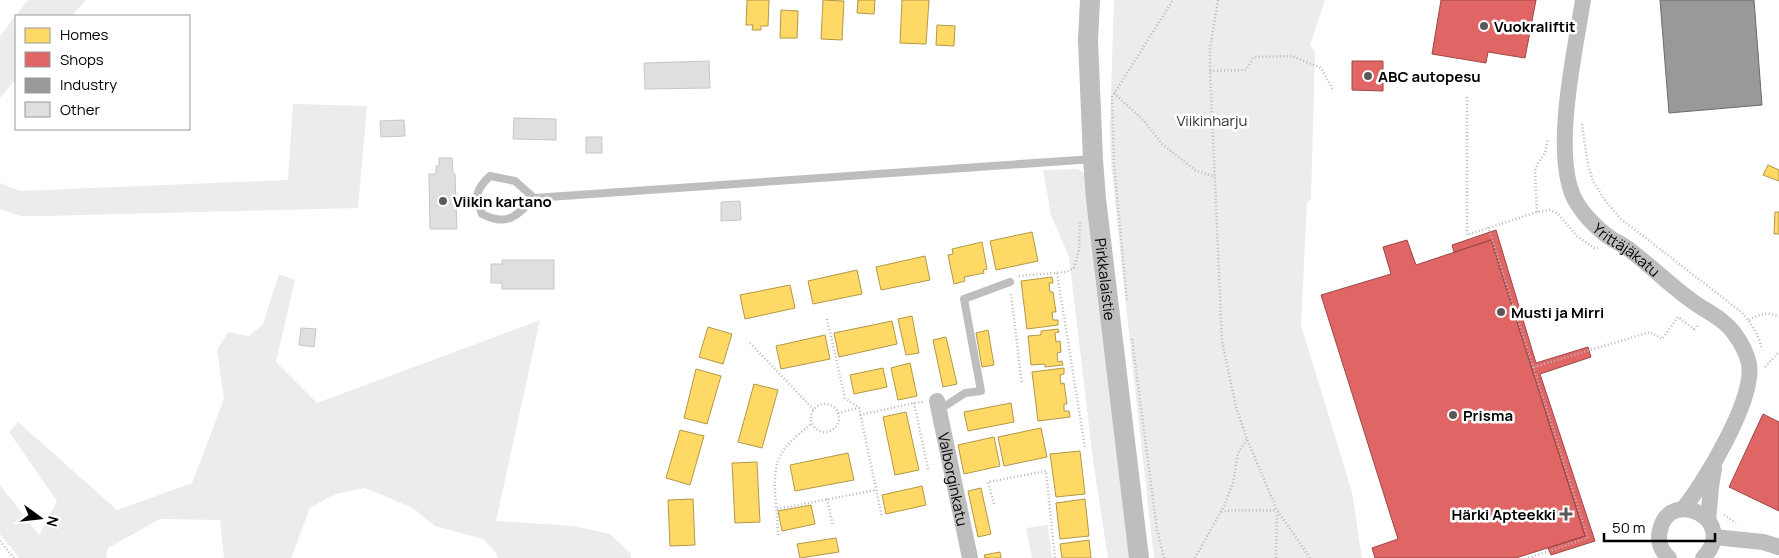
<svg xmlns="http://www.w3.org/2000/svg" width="1779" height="558" font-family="Manrope,sans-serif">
<rect width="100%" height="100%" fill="#fff"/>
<path fill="#ececec" d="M28,0H86L72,16H16V79L0,98V36Z
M1114,0H1325L1310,45L1315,52L1311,199L1307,202L1301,325L1352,492L1362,558H1154L1131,353L1111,162L1110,124Z
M293,104L367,106L358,208L43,216H20L0,209V183L20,191L288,180Z
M1077,169L1083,172L1086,176L1132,558H1108L1093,460L1069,257L1051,215L1043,170Z
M279,274L295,280L276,362L317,403L540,320L496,521L573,526L610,534L631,554V558H498L496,553L483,539L435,526L413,508L365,488L335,494L310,508L291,558H224L220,520L160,519L108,548L106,558H19L0,534V485L39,535L57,501L9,432L18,422L117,510L192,483L224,399L217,350L228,332L249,336L263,324Z
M1048,525L1052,558H1032L1026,528Z"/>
<path fill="#ffd966" stroke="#b29847" d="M747,0H769L768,26H761V30H752L753,25H746Z
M823,0L844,1L842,40L821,39Z
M858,0H875L874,14L857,13Z
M902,0H929L926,44L900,43Z
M781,10L798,11L797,38H780Z
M937,25L955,26L954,46L936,45Z
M1768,165L1779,170V181L1763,175Z
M1775,212H1779V234H1774Z
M1032,232L1038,261L996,270L990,241Z
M982,242L987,269L983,270L984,273L964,277L965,281L954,284L948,255L953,254L952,249Z
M925,256L930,280L881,290L876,267Z
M857,270L862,294L813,304L808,281Z
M1052,277L1053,283H1049L1050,292H1053L1056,312H1052L1053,320H1058V325L1027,329L1021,281Z
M790,285L795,308L745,319L740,295Z
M912,316L919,353L906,355L898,319Z
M892,321L897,344L839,357L834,333Z
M708,327L732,334L723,364L699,357Z
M1058,329L1059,332L1055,333L1056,342L1060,341L1061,352L1057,353L1058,362L1062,361L1063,365L1045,367V364L1031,365L1028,336L1041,335V331Z
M988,330L994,365L982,367L976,333Z
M825,335L830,359L781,369L776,346Z
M946,337L957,384L943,387L933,340Z
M910,363L917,396L898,400L891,368Z
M883,368L887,387L854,394L850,375Z
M1064,368V374L1060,375L1061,384L1064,383L1067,404H1064V411H1069L1070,417L1038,421L1032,372Z
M696,369L721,376L707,424L684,418Z
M754,384L778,390L762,448L738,442Z
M1011,403L1014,422L968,431L964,412Z
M906,412L919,470L895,475L883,417Z
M1041,428L1047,457L1004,466L998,437Z
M680,430L704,436L690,485L666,478Z
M994,437L1000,466L964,474L958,445Z
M1080,451L1085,494L1056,497L1050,454Z
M848,453L854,480L795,491L790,465Z
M757,462L760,522L735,523L732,463Z
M922,486L926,505L886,514L882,495Z
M981,488L991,534L978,537L968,491Z
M693,499L695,545L670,546L668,500Z
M1085,499L1089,536L1060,539L1056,503Z
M811,505L815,524L782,531L778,511Z
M836,538L839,552L800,558L797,544Z
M1089,540L1091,558H1062L1060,544Z
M1000,552L1001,558H985L984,555Z"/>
<path fill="#e06666" stroke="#9d4747" d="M1441,0H1536L1525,58L1488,52L1486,63L1432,54Z
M1352,61H1383V91L1352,90Z
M1496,230L1536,363L1588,347L1591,357L1540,374L1595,541L1551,555L1548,548L1585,536L1491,240L1454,252L1452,245Z
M1407,240L1416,265L1491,240L1585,536L1516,558H1375L1372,548L1398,539L1321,295L1391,274L1383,247Z
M1763,414L1779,422V511L1729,487Z"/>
<path fill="#999" stroke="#6b6b6b" d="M1660,0H1754L1762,105L1669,113Z"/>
<path fill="#dfdfdf" stroke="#c7c7c7" d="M709,61L710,88L645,89L644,63Z
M514,118L556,119V140L513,139Z
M404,120L405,136L381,137L380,121Z
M586,137H602V153H586Z
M439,158H452L453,174H455L457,229H430L429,174H436V166H439Z
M740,201L741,220L721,221V202Z
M502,260H554V289H502V283H491V264H502Z
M301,328L316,329L314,347L299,345Z"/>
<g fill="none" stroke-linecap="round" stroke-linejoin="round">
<path stroke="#b9b9b9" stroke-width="2.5" stroke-dasharray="1 2.5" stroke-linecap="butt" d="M1218,0L1210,48V71L1222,341L1236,407L1247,439L1277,510L1310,558
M1210,71L1246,70L1254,57L1292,56L1321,68L1333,90
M1114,93L1145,122L1162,144L1195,170L1215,177
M1114,94L1173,0
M1112,96L1114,164L1127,302
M1467,97V235L1537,212L1550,210L1558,214L1577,236L1594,248H1598
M1582,124L1588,165L1593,181L1604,199L1621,219L1740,311C1751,322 1759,335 1762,350
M1537,212L1535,171L1538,163L1545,153L1548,139
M1488,227L1588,538L1528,558
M1057,273L1085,448
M1019,276L1066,272L1074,268L1079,250L1080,221
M1011,294L1022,384
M827,319L845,398L859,408L882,517
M1749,320C1760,314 1767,311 1779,317
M1132,339L1157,530L1164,558
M750,343L814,410
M1534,367L1650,332L1662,339L1678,317L1694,329L1698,324
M1765,367L1779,352
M914,403L928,469
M811 418a14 14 0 1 1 28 0a14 14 0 1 1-28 0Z
M838,413L859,408
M860,415L914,403L923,402
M827,499L833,526
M994,504L988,482L1046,471L1055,558
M777,509L876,490
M1221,512C1240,508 1258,512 1277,510
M1724,515L1736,523
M778,535C778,517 771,477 778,461C784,445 799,434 811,424
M0,541L14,558
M1195,558L1224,506L1233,483L1238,453L1247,439
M1276,558L1277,512"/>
<path stroke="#bebebe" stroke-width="8" d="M534,198C517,216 507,227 482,214C475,196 475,190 490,176L515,181L534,198L1093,159
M939,410L965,393L981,391L964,299L1010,282"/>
<g stroke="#bebebe" stroke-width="16">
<path id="s1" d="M1583,0C1575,52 1552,151 1574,198C1581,212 1596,228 1609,237C1616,242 1624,245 1631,251C1652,267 1671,286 1692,301C1707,312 1723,318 1734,333C1740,341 1747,354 1749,364C1755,399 1705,482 1683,509"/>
<path id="s2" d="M937,401L970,558"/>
<path d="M1708,520L1711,487L1714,468"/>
<path d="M1714,537L1763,542L1779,547"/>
<path d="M1669,558C1661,551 1657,541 1660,530C1670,486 1740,520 1703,558"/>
</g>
<path stroke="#bebebe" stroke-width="20" id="s3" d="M1090,0L1088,40L1093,159L1096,199L1139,558"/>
</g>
<g fill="#595959" stroke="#fff" stroke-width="2">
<circle cx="1484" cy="26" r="5"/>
<circle cx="1368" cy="76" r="5"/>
<circle cx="443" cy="201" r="5"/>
<circle cx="1501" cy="312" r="5"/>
<circle cx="1453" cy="415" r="5"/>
<path d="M1563.5 506.5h5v5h5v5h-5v5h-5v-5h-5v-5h5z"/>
</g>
<g text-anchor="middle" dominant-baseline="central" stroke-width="5" stroke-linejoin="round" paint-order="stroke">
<g font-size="15" font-weight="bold" fill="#000" stroke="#fff" text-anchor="start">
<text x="1494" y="26">Vuokraliftit</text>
<text x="1378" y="76">ABC autopesu</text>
<text x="453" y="201">Viikin kartano</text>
<text x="1511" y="312">Musti ja Mirri</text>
<text x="1463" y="415">Prisma</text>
<text x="1556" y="514" text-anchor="end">Härki Apteekki</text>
</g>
<g font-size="15" fill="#333" stroke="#fff">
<text x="1212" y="120">Viikinharju</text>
</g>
<g font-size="15" fill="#000" stroke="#fff">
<text stroke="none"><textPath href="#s1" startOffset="275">Yrittäjäkatu</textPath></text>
<text stroke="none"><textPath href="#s3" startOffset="280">Pirkkalaistie</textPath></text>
<text stroke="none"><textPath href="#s2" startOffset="80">Valborginkatu</textPath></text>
</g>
</g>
<rect x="15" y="15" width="175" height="115" fill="#ffffff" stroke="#999999"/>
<rect x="25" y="28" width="25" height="15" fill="#ffd966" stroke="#999999"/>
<text x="60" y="40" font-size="15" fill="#000000">Homes</text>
<rect x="25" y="52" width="25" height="15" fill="#e06666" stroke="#999999"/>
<text x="60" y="65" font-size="15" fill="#000000">Shops</text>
<rect x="25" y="78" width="25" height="15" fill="#999999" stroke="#999999"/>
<text x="60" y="90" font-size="15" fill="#000000">Industry</text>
<rect x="25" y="102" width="25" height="15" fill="#dfdfdf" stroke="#999999"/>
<text x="60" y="115" font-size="15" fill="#000000">Other</text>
<g transform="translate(40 518) rotate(105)" stroke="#ffffff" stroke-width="4" paint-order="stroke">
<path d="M0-4L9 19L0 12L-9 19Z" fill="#000000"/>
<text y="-8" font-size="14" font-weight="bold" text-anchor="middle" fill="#000000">N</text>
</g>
<path d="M1604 533v8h111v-8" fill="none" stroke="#000000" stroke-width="2.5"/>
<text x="1612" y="533" font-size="15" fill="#000000" stroke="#ffffff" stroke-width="4" paint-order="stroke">50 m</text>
</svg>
